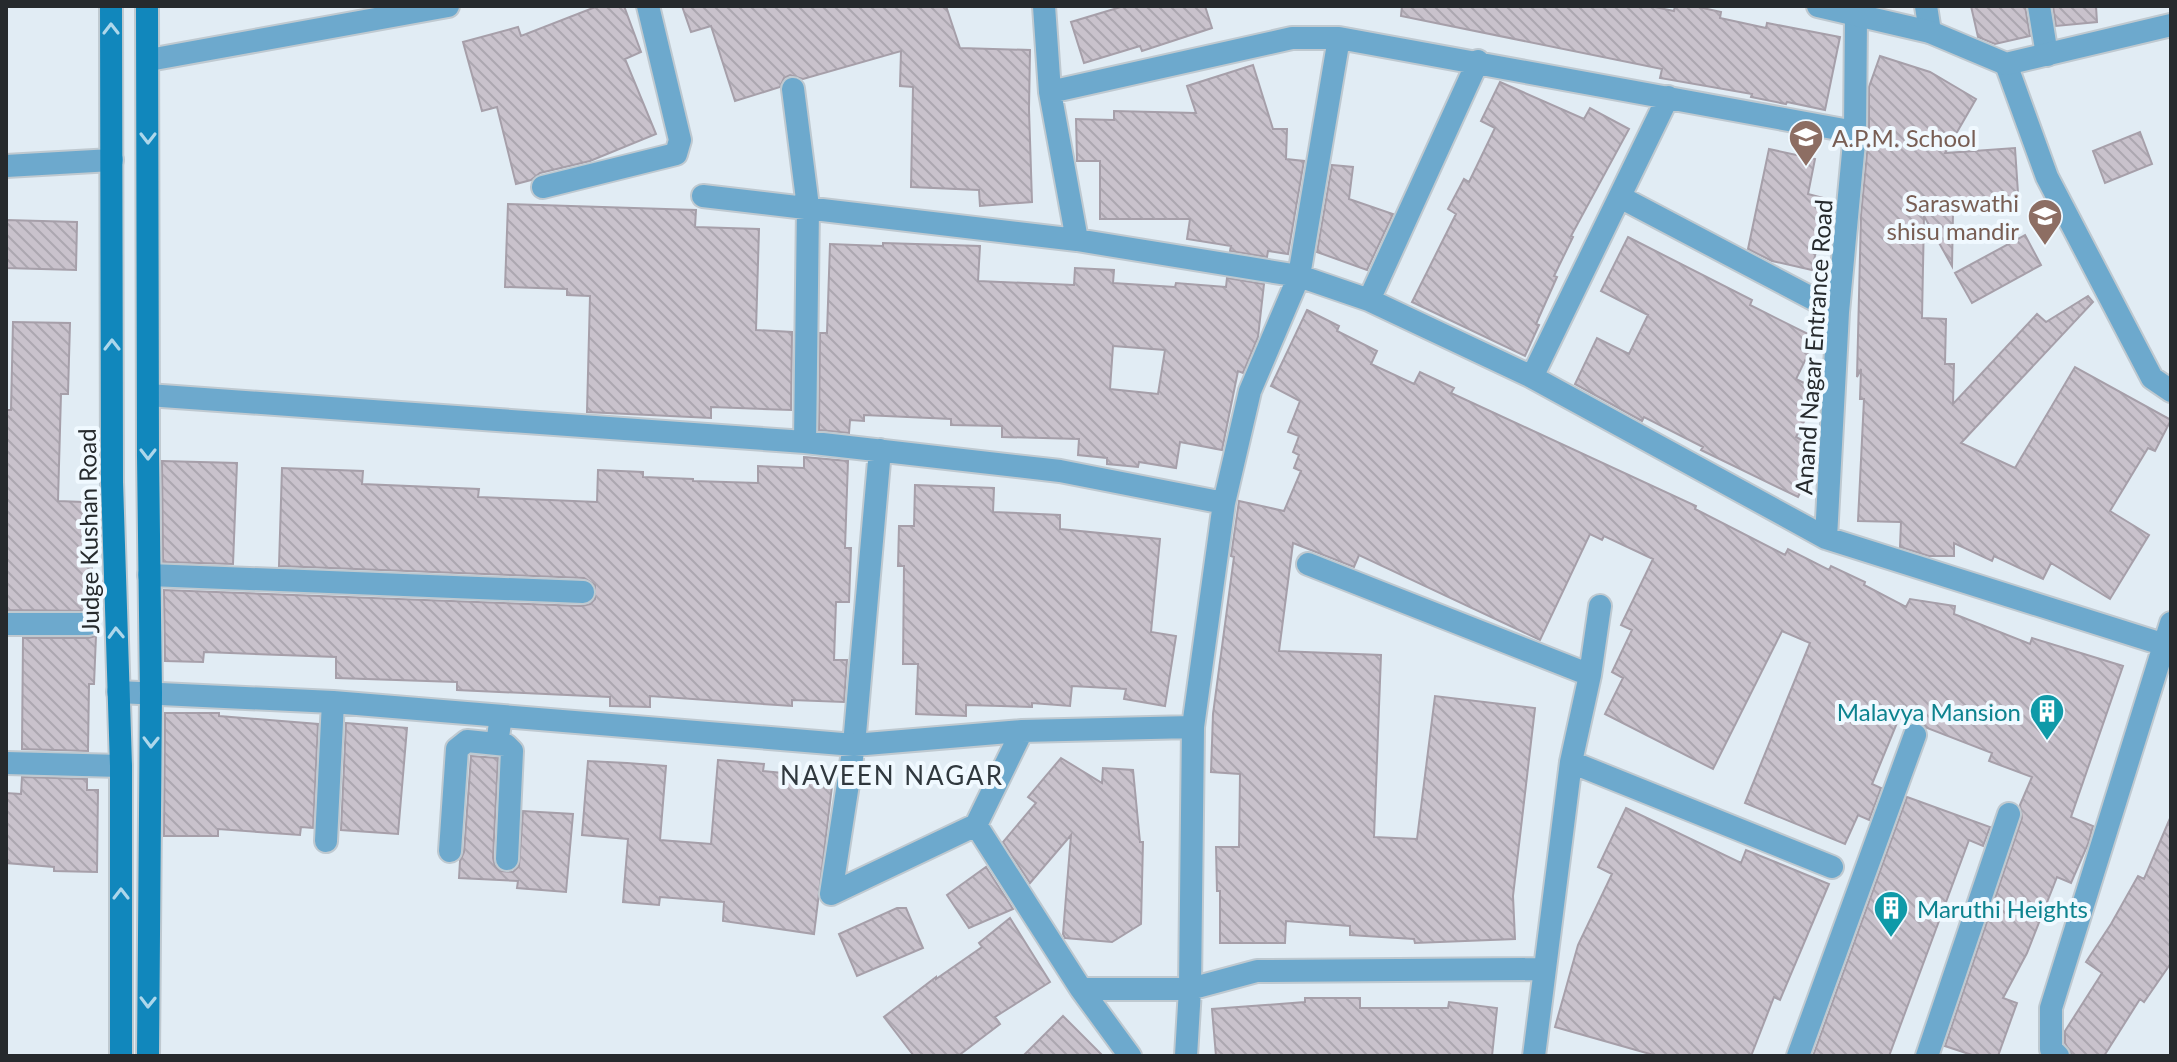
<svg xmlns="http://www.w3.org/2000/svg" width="2177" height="1062" font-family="Lato,sans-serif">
<defs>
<pattern id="building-back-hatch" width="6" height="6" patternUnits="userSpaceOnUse" patternTransform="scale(2)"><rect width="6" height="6" fill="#c9c2cc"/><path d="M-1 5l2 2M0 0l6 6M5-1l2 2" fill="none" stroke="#aca7b0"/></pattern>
</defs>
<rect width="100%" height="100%" fill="#e1ecf4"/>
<path fill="url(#building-back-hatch)" stroke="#a69fa9" stroke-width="2" fill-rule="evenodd" d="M598,6H624L641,52L625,59L656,134L590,161L540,173L531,180L516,184L497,107L482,111L463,42L518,27L521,36Z
M682,6H946L960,48L1030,50L1029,109L1032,202L980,206L979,190L911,187L913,87L900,86L901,51L803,79L790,75L784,78L780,87L735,101L711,26L691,32Z
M1124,6H1205L1212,28L1142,51L1140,46L1084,63L1071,22Z
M1402,6H1650L1674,11L1675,6H1694L1721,12L1720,18L1766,28L1767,23L1840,37L1825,110L1787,102L1786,104L1751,97L1752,94L1660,78L1662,69L1401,16Z
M1971,6H2025L2030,36L1995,44L1978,37Z
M2053,6H2096L2097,22L2056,26Z
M1880,56L1930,72L1976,99L1945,153L2015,148L2019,208L1953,213L1952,266L1924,216L1922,318L1946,319L1945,364H1954L1953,404L2037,314L2046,322L2088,296L2093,302L1961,443L2015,468L2075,367L2171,420L2155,451L2148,448L2110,511L2149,535L2110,599L2051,563L2043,579L1994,556L1992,561L1954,543V556H1929L1900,547L1901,522L1858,521L1864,399H1860L1861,369L1857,377L1861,215L1869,133V87Z
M1253,65L1273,129H1287L1286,159L1304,161L1288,254L1268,251L1267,257L1230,251L1231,246L1187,239L1190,219H1100V161H1077L1076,119L1114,120V111L1196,113L1187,86Z
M1500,82L1584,119L1590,108L1629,129L1571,236L1573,237L1554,276L1557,277L1536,324L1539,325L1525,356L1412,302L1456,214L1448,209L1464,179L1469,182L1495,128L1481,121Z
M2140,132L2152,164L2105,183L2093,151Z
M1769,149L1815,159L1808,194L1827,199L1812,270L1772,261L1748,249Z
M1332,165L1353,167L1349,199L1393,214L1367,270L1317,252Z
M508,204L696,210L695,227L759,229L756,330L792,332L791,410L711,407V418L587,412L590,296L567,295V289L505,287Z
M6,220L77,222L76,270L6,268Z
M2025,235L2041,265L1972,303L1955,273Z
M1628,237L1752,300L1750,305L1816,338L1796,379L1820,391L1796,437L1817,448L1816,460L1798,497L1701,450L1703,447L1644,417L1642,421L1575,384L1597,338L1629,354L1648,315L1601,291Z
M883,243L980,246L978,281L1074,285L1075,268L1114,270L1113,283L1175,287L1176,283L1226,287L1227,278L1264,284L1258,337L1243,373L1238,371L1222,450L1180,442L1176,468L1139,462L1138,467L1107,464V458L1078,455L1079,439L1002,437V426L951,425V419L864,415V421L850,420L849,433L819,430L820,333H827L830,244L883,246ZM1113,346L1165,350L1158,394L1110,389Z
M1307,310L1339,326L1337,331L1377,351L1371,364L1414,384L1420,372L1454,388L1451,393L1696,506L1695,509L1785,555L1788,549L1829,570L1831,566L1865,582L1864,585L1906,607L1910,599L1955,606L1954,614L2030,644L2032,638L2123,666L2071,817L2093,826L2088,844L2071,883L2057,877L2027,953L2003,998L2017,1003L1998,1056H1975L1945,1046L2022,818L2020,805L2032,777L1989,761L1992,753L1927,728L1920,722L1899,718L1872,784L1881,788L1869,820L1858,815L1845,844L1745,803L1810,643L1782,631L1713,769L1605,714L1623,678L1612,672L1632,630L1621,625L1653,559L1604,536L1602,540L1590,534L1540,640L1359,555L1354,567L1293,543L1279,651L1381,655L1374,837L1417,839L1435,696L1535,708L1513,896L1515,939L1415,943L1414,939L1350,935V926L1286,921L1285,943H1220V891H1217L1216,847H1239L1240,774L1211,772L1213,714L1234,557L1231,556L1239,501L1284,511L1301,471L1294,468L1299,455L1293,452L1299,436L1288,432L1300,401L1271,386Z
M13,322L70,323L68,394H61L58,501L84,502L82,566L92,567L91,611L6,610V410H11Z
M804,457L848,461L845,548H851L849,602H836L834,660H847L844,702L792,700V706L650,696V707L610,706V697L457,690V682L336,678V657L204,652L203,662L165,661L164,590L582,606L590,604L595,599V585L584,578L279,566L282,468L363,471L362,484L479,489L478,497L597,502L598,470L643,472V477L693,479V481L758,483V466L804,468Z
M162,461L237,463L233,564L163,562Z
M915,485L994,488L993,512L1060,515V529L1160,539L1151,632L1176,636L1165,706L1124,699L1126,689L1072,686L1070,706L1032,703V707L966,705V716L916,714L918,664H903L904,566H898L899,526H914Z
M96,636L94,684H89L88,751L22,749L23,638H88Z
M165,713H219V716L318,724L313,828L301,827L300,835L218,829V836H164Z
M346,723L407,728L398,834L341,830Z
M471,756L498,758L493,858L495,866L500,871L513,872L519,866L523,811L573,814L566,892L517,888L518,881L459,878L460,861L464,852Z
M1061,758L1102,783L1103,768L1133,770L1140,842H1143L1141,924L1112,942L1065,938L1063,934L1071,835L1030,883L1003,842L1036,803L1028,797Z
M718,760L764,764L763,771L833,778L814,934L723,921L724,902L660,897L659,905L623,902L628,839L582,835L588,761L627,763L666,766L660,840L711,844Z
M22,777L87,779V790H98L97,872L54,871V867L6,863V793L21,794Z
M1907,797L1990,827L1983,846L1969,840L1889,1056H1813Z
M1626,808L1741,863L1746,850L1829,884L1780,1000L1774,997L1751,1056H1657L1555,1027L1578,945L1612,874L1598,867Z
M2171,816V963L2144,1002L2140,999L2104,1056H2072L2065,1043V1031L2102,973L2086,962L2111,924L2138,876L2144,879Z
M986,867L1013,909L969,928L947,895Z
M897,908H906L923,948L857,976L839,934Z
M1010,918L1050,982L995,1017L1000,1024L958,1056H914L884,1017L936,977V979L982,947L979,943Z
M1305,998H1360V1008H1448L1449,1002L1497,1008L1492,1056H1216L1212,1009L1305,1002Z
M1063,1016L1103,1056H1023Z"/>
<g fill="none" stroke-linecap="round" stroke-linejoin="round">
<g stroke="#bfc9d0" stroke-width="26">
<path id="minor" d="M1044,6L1050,92L1077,240
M1926,6L1930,32
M2039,6L2047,55
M2006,64L2047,177L2152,378L2171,391
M793,89L808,207L805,442
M1050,92L1292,38H1339L1855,132
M6,166L112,160
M543,187L676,154L680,140L648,6
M703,196L1077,240L1299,276L1369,300L1532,377L1826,538L2162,644
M1620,197L1838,312
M1369,300L1478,61
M1532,377L1668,97
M148,395L805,442L1060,471L1224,503
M1826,538L1838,312L1855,132L1856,16
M1308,564L1590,675
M149,575L583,592
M6,624H88
M118,692L333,702L854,745L1022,731L1193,727
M501,716L497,744L506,745L512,751L507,859
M1571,762L1832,867
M6,763L121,766
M976,825L1022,731
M326,841L333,702
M450,851L457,749L467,741L497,744
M831,894L854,745L880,450
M831,894L976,825L1081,989L1130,1056
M1081,989H1190L1257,971L1543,969
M1186,1056L1190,989L1193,727L1224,503L1250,391L1299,276L1339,38
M1534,1056L1571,762L1590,675L1600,606
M1798,1056L1915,735
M1927,1056L2009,814
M2058,1056L2051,1049V1008L2171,623"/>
</g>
<g stroke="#bfc9d0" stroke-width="26">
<path id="tertiary" d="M1818,6L1930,32L2006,64L2171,25
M149,60L448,6"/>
</g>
<g stroke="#bfc9d0" stroke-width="26">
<path id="secondary" d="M111,6L112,482L121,766V1056
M147,6L148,456L151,693L148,1056"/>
</g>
<use href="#minor" stroke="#6da9cd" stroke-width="22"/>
<use href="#tertiary" stroke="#6da9cd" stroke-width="22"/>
<use href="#secondary" stroke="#1187bc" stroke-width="22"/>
</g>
<defs><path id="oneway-chevron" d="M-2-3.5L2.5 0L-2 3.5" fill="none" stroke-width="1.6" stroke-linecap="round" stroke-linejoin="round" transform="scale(2)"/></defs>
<g stroke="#add7eb">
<use href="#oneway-chevron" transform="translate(111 29) rotate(-90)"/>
<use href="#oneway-chevron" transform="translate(148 138) rotate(90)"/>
<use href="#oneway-chevron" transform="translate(112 345) rotate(-90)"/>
<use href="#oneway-chevron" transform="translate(148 454) rotate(90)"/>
<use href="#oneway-chevron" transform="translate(116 633) rotate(-92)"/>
<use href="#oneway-chevron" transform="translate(151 742) rotate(91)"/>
<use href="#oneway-chevron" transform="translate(121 894) rotate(-90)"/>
<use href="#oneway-chevron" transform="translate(148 1002) rotate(91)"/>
</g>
<defs>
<g id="university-pin" transform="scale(1.8)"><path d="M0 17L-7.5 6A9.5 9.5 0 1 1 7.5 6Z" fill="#8d6e63" stroke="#f0f9ff"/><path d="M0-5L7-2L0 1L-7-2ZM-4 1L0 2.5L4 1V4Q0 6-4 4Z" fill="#fff"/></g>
<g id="building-pin" transform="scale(1.8)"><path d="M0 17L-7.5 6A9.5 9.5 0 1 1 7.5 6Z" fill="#0f9aa8" stroke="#f0f9ff"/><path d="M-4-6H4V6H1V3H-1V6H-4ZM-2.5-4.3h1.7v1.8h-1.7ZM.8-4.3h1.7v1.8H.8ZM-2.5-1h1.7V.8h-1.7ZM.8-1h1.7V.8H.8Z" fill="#fff"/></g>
</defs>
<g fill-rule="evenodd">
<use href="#university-pin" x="1806" y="137"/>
<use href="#university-pin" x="2045" y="216"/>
<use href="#building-pin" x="2047" y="711"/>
<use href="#building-pin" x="1891" y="908"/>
</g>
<g text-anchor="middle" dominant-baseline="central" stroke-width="8" stroke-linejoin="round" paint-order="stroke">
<g font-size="24" fill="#785e54" stroke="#f0f9ff" text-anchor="start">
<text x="1832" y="137">A.P.M. School</text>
<text x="2019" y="202" text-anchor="end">Saraswathi<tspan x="2019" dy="28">shisu mandir</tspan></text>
</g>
<g font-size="24" fill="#262a2d" stroke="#f0f9ff">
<text transform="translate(1813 347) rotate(-86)">Anand Nagar Entrance Road</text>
<text transform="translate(88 531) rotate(-91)">Judge Kushan Road</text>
</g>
<g font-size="24" fill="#0d838f" stroke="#f0f9ff" text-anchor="end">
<text x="2021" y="711">Malavya Mansion</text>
<text x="1917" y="908" text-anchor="start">Maruthi Heights</text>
</g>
<g font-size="26" letter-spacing="2" fill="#30383e" stroke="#f0f9ff">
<text x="892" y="775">NAVEEN NAGAR</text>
</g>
</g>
<rect width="2177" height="1062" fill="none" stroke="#262a2d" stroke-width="16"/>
</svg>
